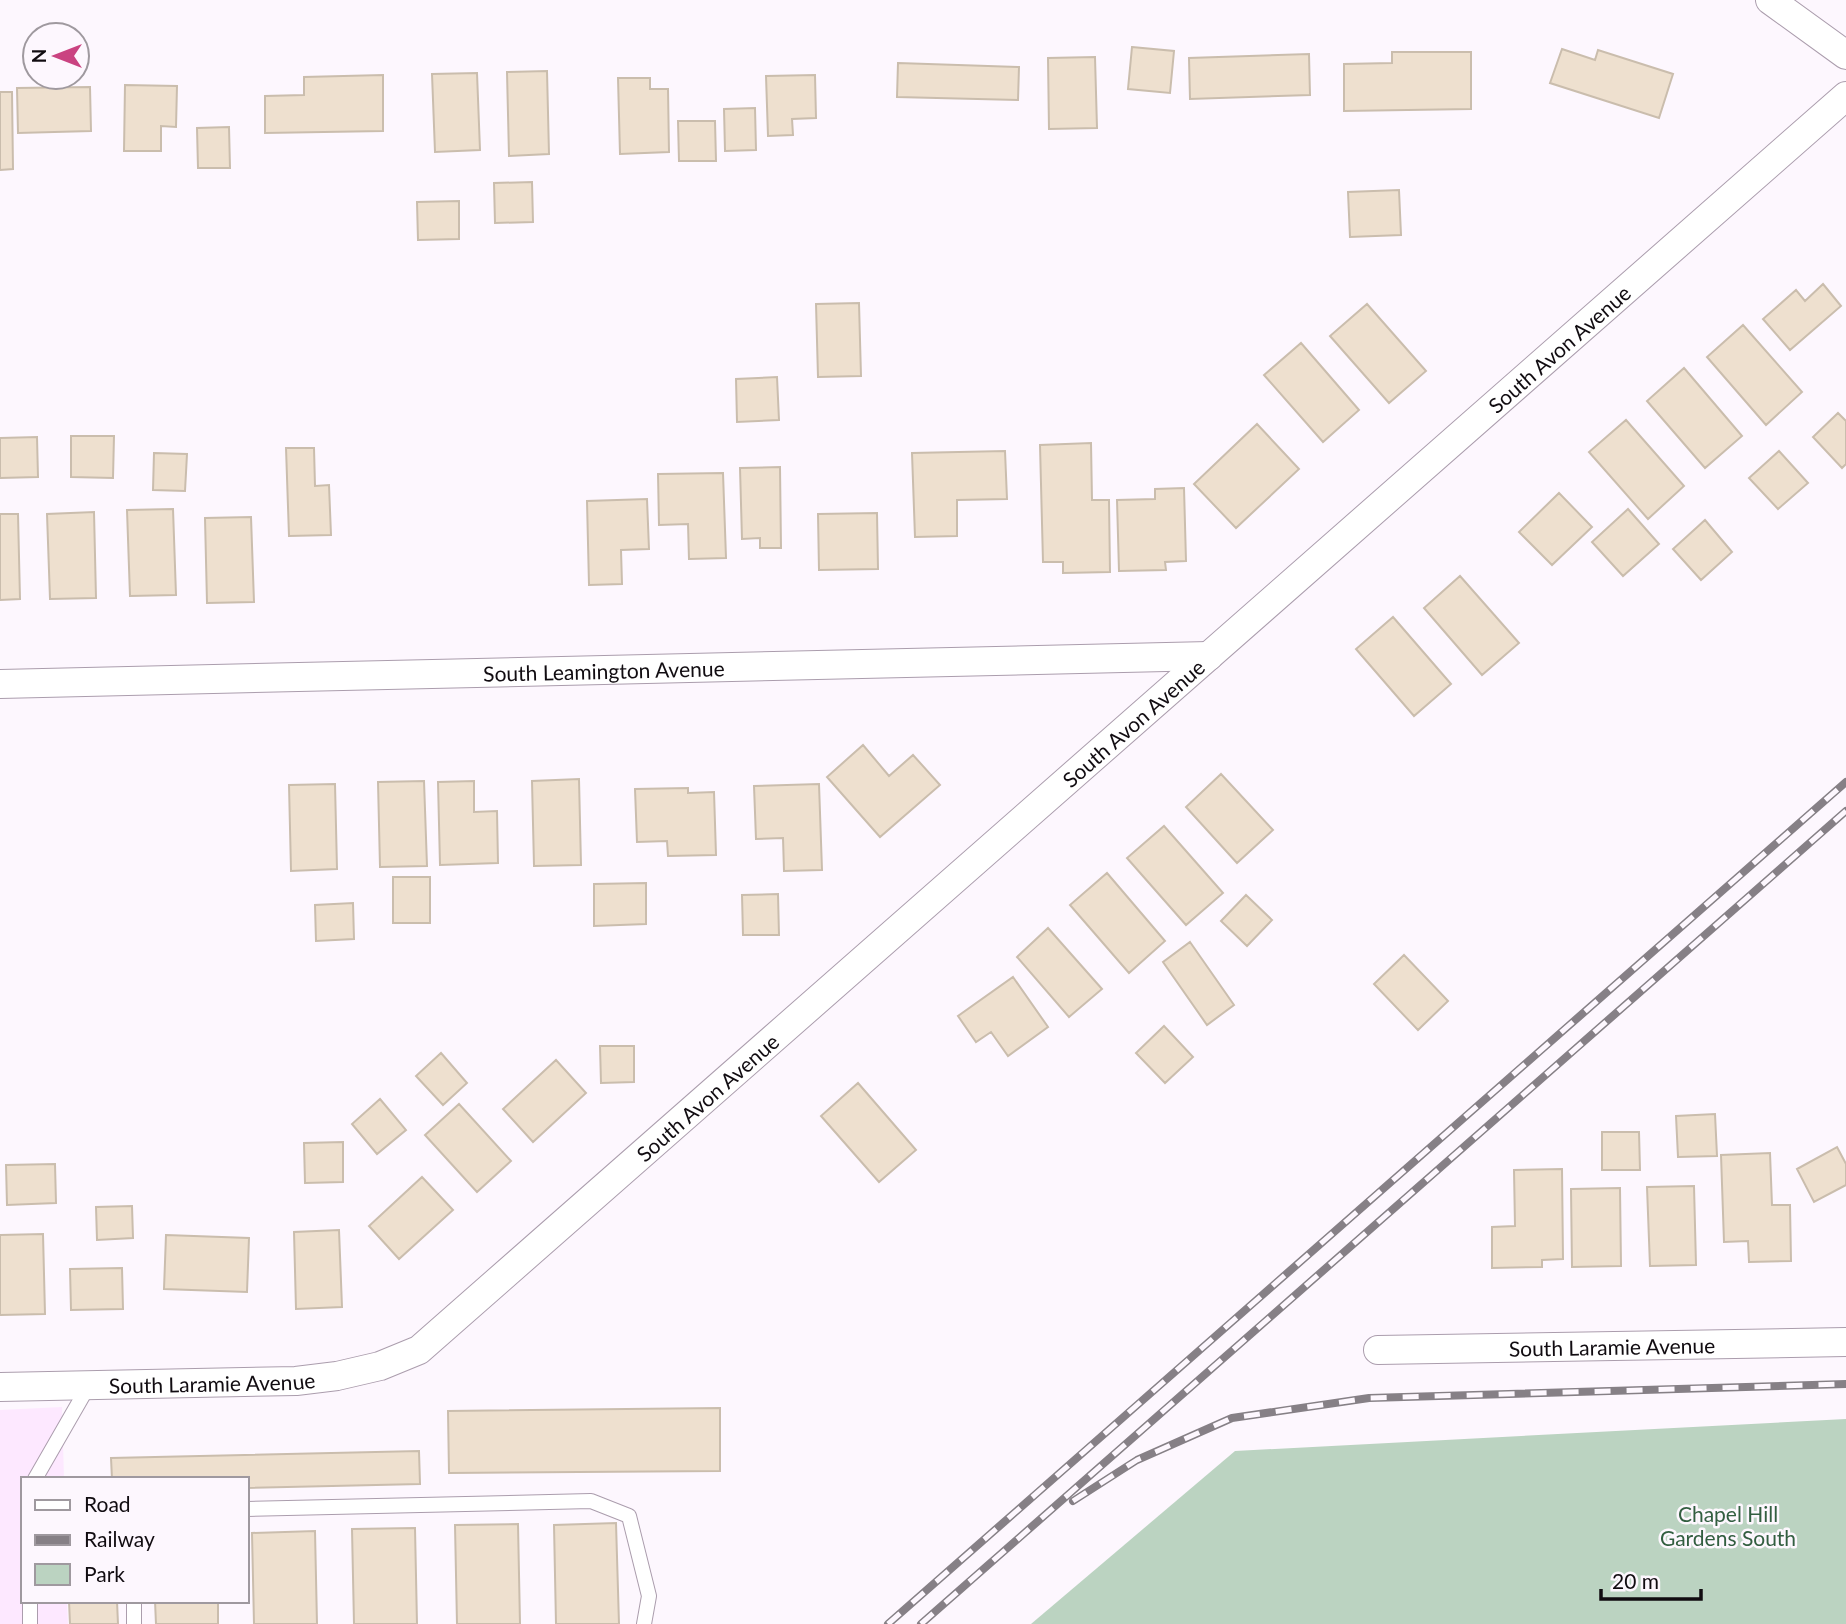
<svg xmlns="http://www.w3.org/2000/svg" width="1846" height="1624" font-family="Lato,sans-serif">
<rect width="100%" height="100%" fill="#fdf7fe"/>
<path fill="#fde8ff" d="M62,1407L64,1479H23V1601H67L68,1624H0V1410Z"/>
<path fill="#bbd3c1" d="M1846,1419V1624H1031L1235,1451Z"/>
<path fill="#eee0cf" stroke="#cabdad" stroke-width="2" d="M1132,47L1174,51L1170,93L1128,89Z
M1562,49L1595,60L1598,50L1673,74L1659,118L1550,83Z
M1392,52H1471V109L1344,111V64L1392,63Z
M1309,54L1310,95L1190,99L1189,58Z
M1095,57L1097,128L1049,129L1048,58Z
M898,63L1019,67L1018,100L897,97Z
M547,71L549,154L509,156L507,72Z
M477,73L480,150L435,152L432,74Z
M383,75V131L265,133V96L304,95V77Z
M815,75L816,118L792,119L793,135L768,136L766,76Z
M618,78H650V89H668L669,152L620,154Z
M125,85L177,86L176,127L161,126V151H124Z
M90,87L91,131L18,133L17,88Z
M0,92H12L13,169L0,170Z
M755,108L756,150L725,151L724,109Z
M678,121H715L716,161H679Z
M229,127L230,168H198L197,128Z
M532,182L533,222L495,223L494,183Z
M1399,190L1401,235L1350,237L1348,192Z
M459,201V239L418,240L417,202Z
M1823,284L1841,306L1790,350L1763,319L1796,290L1805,301Z
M859,303L861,376L818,377L816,304Z
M1367,304L1426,371L1389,403L1330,336Z
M1743,325L1802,392L1766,425L1707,357Z
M1301,343L1359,410L1323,442L1264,375Z
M1684,368L1742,436L1705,468L1647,401Z
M777,377L779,420L737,422L736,379Z
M1838,413L1846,421V464L1842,468L1813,437Z
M1626,420L1684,486L1648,519L1589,452Z
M1257,424L1299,469L1236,528L1194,484Z
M71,436H114L113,478L71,477Z
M37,437L38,477L0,478V438Z
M1091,443L1092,500H1109L1110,572L1063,573V562H1043L1040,445Z
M286,448H314L315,486L329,485L331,535L289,536Z
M1005,451L1007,499L957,500V536L915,537L912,453Z
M1779,451L1808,483L1778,509L1749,478Z
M154,453L187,454L185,491L153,490Z
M780,467L781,548H760V538L742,539L740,468Z
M723,473L726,558L689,559L688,524L659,525L658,474Z
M1184,488L1186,561L1165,562L1166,570L1119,571L1117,500L1155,499V489Z
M1559,493L1592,527L1552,565L1519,532Z
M647,499L649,549L621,550L622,584L589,585L587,501Z
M173,509L176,595L130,596L127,510Z
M1628,509L1659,544L1623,576L1592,542Z
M94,512L96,598L50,599L47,514Z
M877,513L878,569L819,570L818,514Z
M0,514H18L20,599L0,600Z
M251,517L254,602L207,603L205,518Z
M1705,520L1732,552L1701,580L1673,549Z
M1460,576L1519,643L1482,675L1424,608Z
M1393,617L1451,684L1414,716L1356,649Z
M863,745L889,776L913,755L940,785L880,837L827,777Z
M1221,774L1273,830L1237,863L1186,807Z
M579,779L581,865L534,866L532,781Z
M424,781L427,866L380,867L378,782Z
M474,781V812L497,811L498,863L440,865L438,782Z
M335,784L337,869L291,871L289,785Z
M819,784L822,870L784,871L783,838L756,839L754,786Z
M688,788V793L714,792L716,855L668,856L667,841L637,842L635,789Z
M1164,826L1223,893L1186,925L1127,858Z
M1107,873L1165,941L1129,973L1070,905Z
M393,877H430V923H393Z
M646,883V924L594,926V884Z
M778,894L779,935H743L742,895Z
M1246,895L1272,920L1247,946L1221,921Z
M353,903L354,939L316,941L315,905Z
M1048,928L1102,989L1069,1017L1017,957Z
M1190,942L1234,1005L1207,1025L1163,962Z
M1404,955L1448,1001L1418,1030L1374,984Z
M1013,977L1048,1027L1008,1056L991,1032L976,1042L958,1016Z
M1164,1026L1193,1057L1165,1083L1136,1053Z
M600,1046H634V1082L601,1083Z
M441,1053L467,1083L443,1105L416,1076Z
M556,1060L586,1093L533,1142L503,1109Z
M858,1083L916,1150L879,1182L821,1116Z
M380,1099L406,1130L377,1154L352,1124Z
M459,1104L511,1161L477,1192L425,1135Z
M1715,1114L1717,1156L1678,1157L1676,1116Z
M1602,1132H1639L1640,1170H1602Z
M343,1142V1182L305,1183L304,1143Z
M1837,1147L1846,1164V1185L1814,1202L1797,1169Z
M1770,1153L1772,1205H1790L1791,1261L1749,1262L1748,1241L1724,1242L1721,1155Z
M55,1164L56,1203L7,1205L6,1165Z
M1562,1169L1563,1259L1542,1260V1267L1492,1268V1227L1515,1226L1514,1170Z
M422,1177L453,1210L399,1259L369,1226Z
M1694,1186L1696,1265L1650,1266L1647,1187Z
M1620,1188L1621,1266L1572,1267L1571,1189Z
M132,1206L133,1238L97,1240L96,1207Z
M339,1230L342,1307L296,1309L294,1232Z
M43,1234L45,1314L0,1315V1235Z
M166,1235L249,1238L247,1292L164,1289Z
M122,1268L123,1309L71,1310L70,1269Z
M720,1408V1471L449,1473L448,1411Z
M419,1451L420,1484L247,1488V1479H112L111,1458Z
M616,1523L619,1624H556L554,1525Z
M518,1524L520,1624H457L455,1525Z
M415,1528L417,1624H354L352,1529Z
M315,1531L317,1624H254L252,1533Z
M69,1601H117L118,1624H70Z
M155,1601H218V1624H156Z"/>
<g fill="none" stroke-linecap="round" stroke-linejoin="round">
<g stroke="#ab9dad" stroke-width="16">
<path id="service" d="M35,1479L89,1385
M247,1509L591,1501L629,1516L649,1596L644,1624
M134,1601V1624
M30,1624V1601"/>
</g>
<g stroke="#ab9dad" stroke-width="30">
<g id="minor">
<path d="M1770,0L1846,55"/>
<path id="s1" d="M0,684L1209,656"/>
<path id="s2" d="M1378,1350L1846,1342"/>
<path id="s3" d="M0,1387L296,1381L337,1376L380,1366L419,1350L1846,96"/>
</g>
</g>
<use href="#service" stroke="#fff" stroke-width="14"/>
<use href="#minor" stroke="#fff" stroke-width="28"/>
<g stroke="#868086" stroke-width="8">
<path id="rail" d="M1073,1501L1137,1460L1232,1418L1369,1398L1846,1384
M888,1624L1846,782
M921,1624L1846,811"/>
</g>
<use href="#rail" stroke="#fdf7fe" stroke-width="5" stroke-dasharray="16" stroke-linecap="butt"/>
</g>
<g text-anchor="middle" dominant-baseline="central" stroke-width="5" stroke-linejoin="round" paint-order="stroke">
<g font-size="21" fill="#110c11" stroke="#fdf7fe">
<text stroke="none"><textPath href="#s3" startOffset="1941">South Avon Avenue</textPath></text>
<text stroke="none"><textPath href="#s1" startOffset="604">South Leamington Avenue</textPath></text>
<text stroke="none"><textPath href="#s3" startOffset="1374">South Avon Avenue</textPath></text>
<text stroke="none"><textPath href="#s3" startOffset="807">South Avon Avenue</textPath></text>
<text stroke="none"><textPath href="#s2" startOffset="234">South Laramie Avenue</textPath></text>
<text stroke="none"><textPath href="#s3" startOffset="212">South Laramie Avenue</textPath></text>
</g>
<g font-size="21" fill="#325e40" stroke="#fdf7fe">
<text x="1728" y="1513">Chapel Hill<tspan x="1728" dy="24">Gardens South</tspan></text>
</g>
</g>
<rect x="21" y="1477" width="228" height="126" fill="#fdf7fe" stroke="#9f999f" stroke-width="2"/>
<rect x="35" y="1500" width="35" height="10" fill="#ffffff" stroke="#9f999f" stroke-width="2"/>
<text x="84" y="1512" font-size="21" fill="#110c11">Road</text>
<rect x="35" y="1535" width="35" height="10" fill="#868086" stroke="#9f999f" stroke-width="2"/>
<text x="84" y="1547" font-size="21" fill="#110c11">Railway</text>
<rect x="35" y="1564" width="35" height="21" fill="#bbd3c1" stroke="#9f999f" stroke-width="2"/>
<text x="84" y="1582" font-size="21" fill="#110c11">Park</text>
<g transform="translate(56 56) rotate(270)"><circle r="33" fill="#fdf7fe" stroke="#9f999f" stroke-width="2"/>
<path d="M0-5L12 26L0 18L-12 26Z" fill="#ca4381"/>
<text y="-10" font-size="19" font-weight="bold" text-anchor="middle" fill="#110c11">N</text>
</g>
<path d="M1601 1589v10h100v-10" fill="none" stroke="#110c11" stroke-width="3.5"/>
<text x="1612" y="1589" font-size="21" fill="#110c11" stroke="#fdf7fe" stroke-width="5" paint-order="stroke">20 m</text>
</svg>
